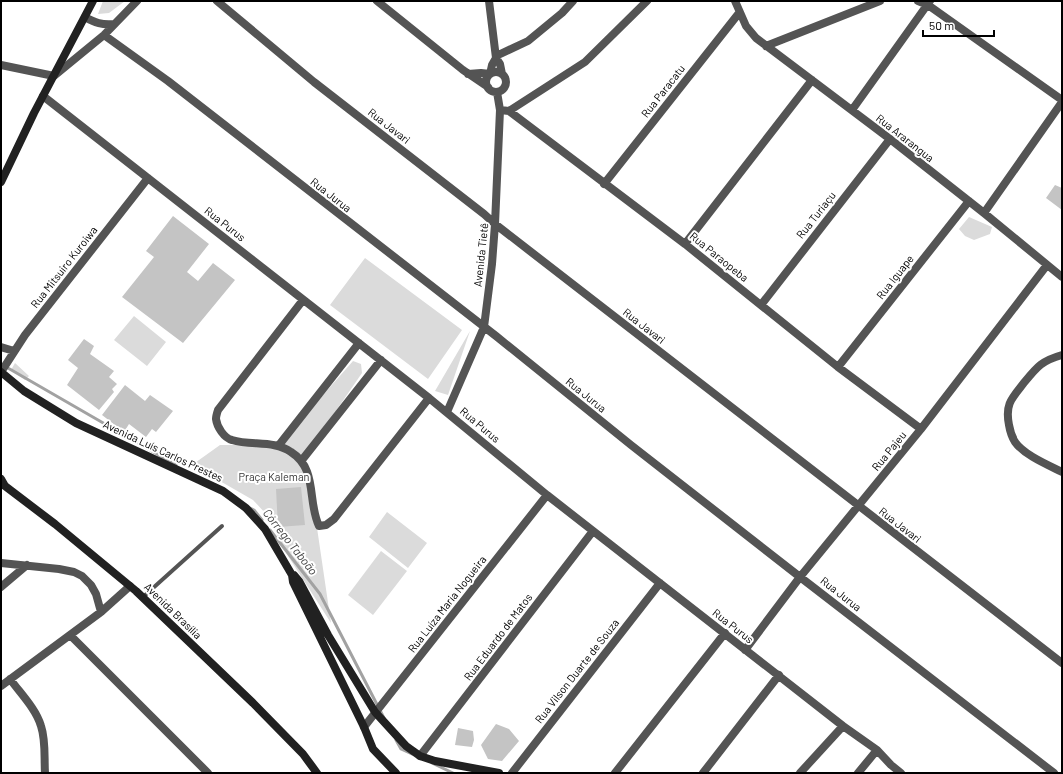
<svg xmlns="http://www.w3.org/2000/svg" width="1063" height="774" viewBox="0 0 1063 774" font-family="Barlow,sans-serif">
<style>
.green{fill:#dbdbdb}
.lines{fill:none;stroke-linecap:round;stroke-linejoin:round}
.stream{stroke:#a2a2a2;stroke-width:3}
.building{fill:#c4c4c4}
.lane{stroke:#545454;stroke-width:4}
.street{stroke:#545454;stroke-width:8}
.secondary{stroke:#212121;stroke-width:8}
.labels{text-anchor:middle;stroke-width:4;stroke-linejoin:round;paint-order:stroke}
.street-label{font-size:11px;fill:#000;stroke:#fff}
.park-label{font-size:11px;fill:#323232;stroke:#fff}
.water-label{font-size:12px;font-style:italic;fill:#434343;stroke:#fff}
</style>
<rect width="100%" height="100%" fill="#fff"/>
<path class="green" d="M103 1H125L109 13 98 14Z
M969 217 992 227 990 234 974 240 965 236 959 229Z
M365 258 462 330 428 379 330 305Z
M134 316 166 342 147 366 114 340Z
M470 331 448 395 435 391Z
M353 361 361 364 362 373 302 460 311 487 331 623 288 556 267 515 253 500 192 465 220 445H279Z
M15 363 29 376 25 380 11 370Z
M387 512 427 543 408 568 369 537Z
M381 551 407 571 373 615 348 595Z"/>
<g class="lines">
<path class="stream" d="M1 364 176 465
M250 508 254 510 262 520
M270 530 320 594 384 718
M396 740 401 749 412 754
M432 763 453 773"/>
</g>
<path class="building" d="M1055 185 1062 188V210L1046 198Z
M173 216 209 244 187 272 198 281 213 263 235 280 183 343 122 297 154 257 146 251Z
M84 339 94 346 90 354 114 371 109 377 117 384 112 389 114 392 99 410 67 385 78 368 68 360Z
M125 385 145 401 150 395 173 411 156 432 152 429 146 437 129 424 124 432 102 415Z
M301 487 305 525 278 527 276 489Z
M496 724 509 729 519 741 502 761 488 759 481 745Z
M458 728 473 731 474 740 472 747 455 745Z"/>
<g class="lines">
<path class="lane" d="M143 597 222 526"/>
<path class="street" d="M217 1 314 82 484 214 495 224 1062 663
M377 1 463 70 488 87
M489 1 496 58 500 64 502 74
M735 1 746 26 756 38 890 139 984 213 1062 277
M918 1 928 5 1062 100
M85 17C95 23 102 25 114 24
M104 35 168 81 496 336 631 445 800 577 1054 773
M766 46 880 1
M496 56 528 41 562 13 573 1
M1 65 54 76 104 35 137 1
M486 82a10 10 0 1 1 20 0a10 10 0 1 1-20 0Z
M468 74 481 73 490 74 492 65 496 58
M43 96 429 398 547 495 843 726 877 750 891 765 901 773
M500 110 509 111 685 244 838 367 921 429
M852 110 930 1
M509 111 585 62 647 1
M604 184 739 13
M984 213 1062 102
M685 244 812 80
M303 300 218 410C217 413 216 417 216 419 217 427 224 438 232 440 252 446 274 440 291 452 318 469 307 501 319 526L326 525 334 519 429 398
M761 305 890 139
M1 347 14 351
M1062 355C1041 361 1037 367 1023 384 1011 399 1005 405 1009 425 1010 431 1012 437 1015 442 1024 455 1048 465 1062 472
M838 367 969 201
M1 372 25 335 148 178
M447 412 484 327 492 264 495 224 500 110 497 92
M279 445 359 343
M302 460 381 360
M1 563 59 569 74 572 82 576 91 585 96 594 101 612
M1 587 27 565
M70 635 208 773
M745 650 800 577 921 429 1047 265
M10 679C21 694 36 709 41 726 46 741 44 758 45 773
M1 686 101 612 130 586
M364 727 547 495
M420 756 593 531
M512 773 660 583
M615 773 725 633
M703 773 779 675
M800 773 843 726
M858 773 877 750"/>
<path class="secondary" d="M1 182 34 113 93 1
M1 372 24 391 76 423 223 491 246 508 265 529 292 575 293 582 364 727 373 749 396 773
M1 479 5 486 55 524 136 591 253 703 303 754 317 773
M292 575H294L299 581 328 635 375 712 406 746 420 756 435 761 499 773"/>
</g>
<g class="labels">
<g class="street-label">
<text transform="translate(663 91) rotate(-52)" y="4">Rua Paracatu</text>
<text transform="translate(389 126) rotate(38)" y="4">Rua Javari</text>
<text transform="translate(905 138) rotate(38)" y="4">Rua Ararangua</text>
<text transform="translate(331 195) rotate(38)" y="4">Rua Jurua</text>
<text transform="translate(816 215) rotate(-52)" y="4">Rua Turiaçu</text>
<text transform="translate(225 224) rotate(38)" y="4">Rua Purus</text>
<text transform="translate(481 255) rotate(-84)" y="4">Avenida Tietê</text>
<text transform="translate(719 257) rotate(39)" y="4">Rua Paraopeba</text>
<text transform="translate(64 267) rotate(-52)" y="4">Rua Mitsuiro Kuroiwa</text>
<text transform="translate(895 277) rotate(-52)" y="4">Rua Iguape</text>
<text transform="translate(644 326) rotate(38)" y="4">Rua Javari</text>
<text transform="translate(586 395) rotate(39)" y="4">Rua Jurua</text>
<text transform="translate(480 425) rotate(40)" y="4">Rua Purus</text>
<text transform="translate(163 451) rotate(25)" y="4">Avenida Luís Carlos Prestes</text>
<text transform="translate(889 451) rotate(-51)" y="4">Rua Pajeu</text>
<text transform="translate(900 525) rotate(38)" y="4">Rua Javari</text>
<text transform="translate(841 594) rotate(38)" y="4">Rua Jurua</text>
<text transform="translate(447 604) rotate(-52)" y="4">Rua Luíza Maria Nogueira</text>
<text transform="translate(173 611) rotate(44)" y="4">Avenida Brasília</text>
<text transform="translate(733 626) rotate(38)" y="4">Rua Purus</text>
<text transform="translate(498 637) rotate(-53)" y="4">Rua Eduardo de Matos</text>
<text transform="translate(577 671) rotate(-52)" y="4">Rua Vilson Duarte de Souza</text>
</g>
<g class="park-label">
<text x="274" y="481">Praça Kaleman</text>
</g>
<g class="water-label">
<text transform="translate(290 542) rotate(52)" y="4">Córrego Taboão</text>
</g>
</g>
<rect width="1063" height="774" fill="none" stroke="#000000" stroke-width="4"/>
<path d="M923 30v6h71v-6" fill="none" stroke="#000000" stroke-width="2"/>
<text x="929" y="30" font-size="12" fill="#000000" stroke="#ffffff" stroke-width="3" paint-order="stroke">50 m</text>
</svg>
